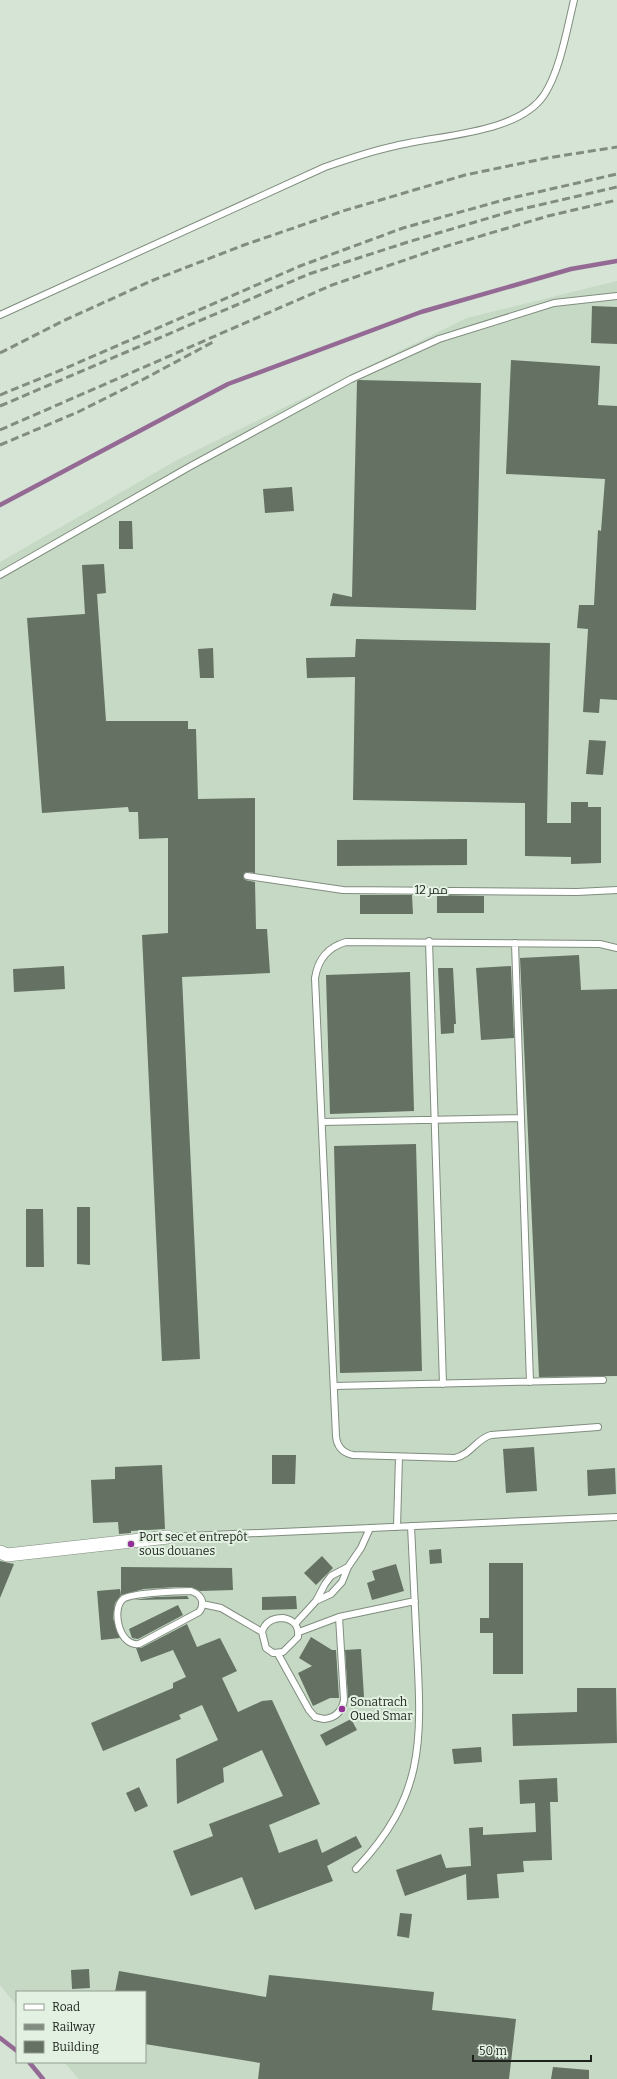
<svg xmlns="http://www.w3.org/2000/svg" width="617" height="2079" viewBox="0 0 617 2079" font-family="Bitter,Cairo,serif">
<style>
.built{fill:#c5d9c4}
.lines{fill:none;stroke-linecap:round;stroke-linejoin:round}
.stream{stroke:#946a95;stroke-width:4.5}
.building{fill:#647163}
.lane-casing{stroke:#808d7f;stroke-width:8}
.street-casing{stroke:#808d7f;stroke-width:14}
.lane{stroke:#fff;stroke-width:6}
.street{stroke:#fff;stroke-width:13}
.rail{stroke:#828c81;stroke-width:3;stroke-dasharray:8 4;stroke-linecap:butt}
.poi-dot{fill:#943197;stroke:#e2f1e1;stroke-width:1.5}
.labels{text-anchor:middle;stroke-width:4;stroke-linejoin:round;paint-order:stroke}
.street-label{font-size:12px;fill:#1c211c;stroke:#e2f1e1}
.poi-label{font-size:12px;fill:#1c211c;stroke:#e2f1e1;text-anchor:start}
</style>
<rect width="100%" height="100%" fill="#d5e4d4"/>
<path class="built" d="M617 281V2079H79L64 2062H145V1992H17V2006L0 1985V562L179 459 467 318Z"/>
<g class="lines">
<path class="stream" d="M0 505 228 384 421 312 571 269 617 261
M0 2038 17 2051
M29 2062 43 2079"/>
</g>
<path class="building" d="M592 306 617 307V344L591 343Z
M511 360 600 366 598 405 617 406V700L600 699 599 713 583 712 588 629 577 628 579 605H594L598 530 601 531 605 479 506 474Z
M359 380 481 383 476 610 330 606 333 593 352 597 357 381Z
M292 487 294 511 265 513 263 489Z
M119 521H132L133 549H119Z
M104 564 106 593 97 594 106 721H188V729H196L198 799 255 798V873L246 872 243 876 245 880 255 882 256 929H267L270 973 182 977 200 1359 162 1361 142 935 168 933V838L139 839 138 812H129L128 807 42 813 27 618 85 614 82 565Z
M356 639 550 643 547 823H571V802H588V807H601V863L571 864V857L525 856V803L353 800 355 677 307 678 306 658 355 657Z
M213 648 214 678H200L198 649Z
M589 740 606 741 603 775 586 774Z
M467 839V865L337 866V840Z
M360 895H412L413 914H360Z
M437 895 484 896V913H437Z
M579 955 581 990 617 989V1376L539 1377 520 958Z
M64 966 65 989 14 992 13 969Z
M511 966 514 1038 481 1040 476 968Z
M438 968H453L456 1024H454V1033L441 1034Z
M410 972 414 1111 330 1114 326 975Z
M416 1144 422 1371 340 1373 334 1146Z
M77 1207H90V1265L77 1264Z
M26 1209H43L44 1267H26Z
M534 1447 537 1491 506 1493 503 1449Z
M272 1455H296L295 1484H272Z
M162 1465 165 1529 131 1531V1533L119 1534 118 1522 93 1523 91 1480 115 1479V1467Z
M615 1468 616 1494 588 1496 587 1470Z
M441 1549 442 1563 430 1564 429 1550Z
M322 1556 333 1568 316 1585 304 1573Z
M0 1561 14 1564 0 1598Z
M489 1563H523V1674H493V1633H480V1618H489Z
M396 1564 404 1591 372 1600 367 1583 375 1580 372 1571Z
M121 1567 232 1568 233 1590 200 1591 191 1587H176L144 1589 121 1595Z
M120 1589 121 1595 115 1603 113 1618 120 1638 101 1640 97 1591Z
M187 1596 189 1599 134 1600 156 1597Z
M296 1596 297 1609 262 1610V1597Z
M178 1605 183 1615 138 1639 132 1638 129 1629Z
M187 1624 197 1647 220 1638 237 1671 222 1678 238 1712 262 1701 272 1700 320 1804 269 1825 279 1853 317 1839 322 1853 356 1836 362 1847 327 1866 333 1881 255 1910 242 1877 191 1896 173 1851 213 1836 209 1824 283 1796 262 1750 223 1768 224 1782 177 1804 176 1759 218 1740 202 1705 179 1715 181 1719 103 1751 91 1723 173 1688V1683L186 1677 173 1650 141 1662 136 1648H141Z
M311 1637 332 1650H336L339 1698H330L313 1706 298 1673 312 1666 299 1658Z
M361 1649 364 1697 348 1698 345 1650Z
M577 1688H616L617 1743 513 1746 512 1714 577 1712Z
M351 1719 357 1730 326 1746 320 1735Z
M481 1747 482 1762 454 1764 452 1749Z
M557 1778 558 1802H550L552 1860 523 1861 524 1872 497 1874 499 1898 467 1900 466 1874 405 1896 396 1870 441 1854 446 1868 471 1866 469 1828 483 1827V1835L536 1832 535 1803 520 1804 519 1780Z
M139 1787 148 1806 135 1812 126 1793Z
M400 1913 412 1914 409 1938 397 1936Z
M89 1969 90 1988 72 1989 71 1970Z
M119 1971 266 1997 269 1975 434 1992 432 2010 516 2019 509 2079H258L260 2063 145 2044V1992H115Z
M553 2067 589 2070V2079H551Z"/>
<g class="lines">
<g class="lane-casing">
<path id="lane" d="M0 315 325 167C348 159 371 151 395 146 438 135 518 134 544 95 560 71 567 29 574 0
M0 575 189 467 351 379 439 339 554 303 617 296
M247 876 343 890 577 892 617 890
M429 941 443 1384
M515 943 530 1382
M322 1122 521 1118
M334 1386 603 1380
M598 1427 491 1435C476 1439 472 1454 455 1458L353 1455C343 1453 337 1447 336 1436L315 978C318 959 328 947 346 942L600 944 617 948
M397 1527 399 1457
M168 1537 617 1517
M191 1591C201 1594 206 1603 199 1612L139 1644C119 1647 111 1609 123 1599 131 1593 179 1591 191 1591Z
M316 1601 331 1594 342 1582 348 1567 361 1548 370 1528
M202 1604 221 1608 262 1632
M283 1618C294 1620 299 1625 298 1637L283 1652 273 1653 266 1648 262 1632C265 1622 272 1618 283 1618Z
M295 1624 316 1601 325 1584 331 1576 348 1567
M299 1632 339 1617 415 1601
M278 1654 309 1710 315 1717 324 1719C336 1718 342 1711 344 1700L339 1617
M356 1869C424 1797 422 1743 417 1650 415 1609 413 1567 411 1526"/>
</g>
<g class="street-casing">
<path id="street" d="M0 1552 7 1555 168 1537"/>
</g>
<use href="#lane" class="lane"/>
<use href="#street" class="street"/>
<path class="rail" d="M0 353 63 321 151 281 244 245 343 211 465 175 547 158 617 147
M0 395 66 368 300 266 403 228 507 199 617 174
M0 406 309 274 408 242 509 212 617 187
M0 430 332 285 437 249 548 216 617 200
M0 445 78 412 142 380 213 342"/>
</g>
<g class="poi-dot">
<circle cx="131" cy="1544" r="4"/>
<circle cx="342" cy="1709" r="4"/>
</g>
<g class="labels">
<g class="street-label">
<text x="431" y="894">ممر 12</text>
</g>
<g class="poi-label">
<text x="139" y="1541">Port sec et entrepôt<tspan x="139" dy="14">sous douanes</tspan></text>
<text x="350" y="1706">Sonatrach<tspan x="350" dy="14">Oued Smar</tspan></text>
</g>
</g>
<rect x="16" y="1991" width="130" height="72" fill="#e2f1e1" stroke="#939e92"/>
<rect x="24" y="2004" width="20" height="6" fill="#ffffff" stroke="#939e92"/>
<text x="52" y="2011" font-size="12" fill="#1c211c">Road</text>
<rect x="24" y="2024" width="20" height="6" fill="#828c81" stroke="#939e92"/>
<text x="52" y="2031" font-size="12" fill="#1c211c">Railway</text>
<rect x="24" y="2041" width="20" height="12" fill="#647163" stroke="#939e92"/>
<text x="52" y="2051" font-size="12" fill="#1c211c">Building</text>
<path d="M473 2055v6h118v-6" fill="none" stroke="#1c211c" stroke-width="2"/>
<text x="479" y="2055" font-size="12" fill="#1c211c" stroke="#e2f1e1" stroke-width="3" paint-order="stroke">50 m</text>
</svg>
